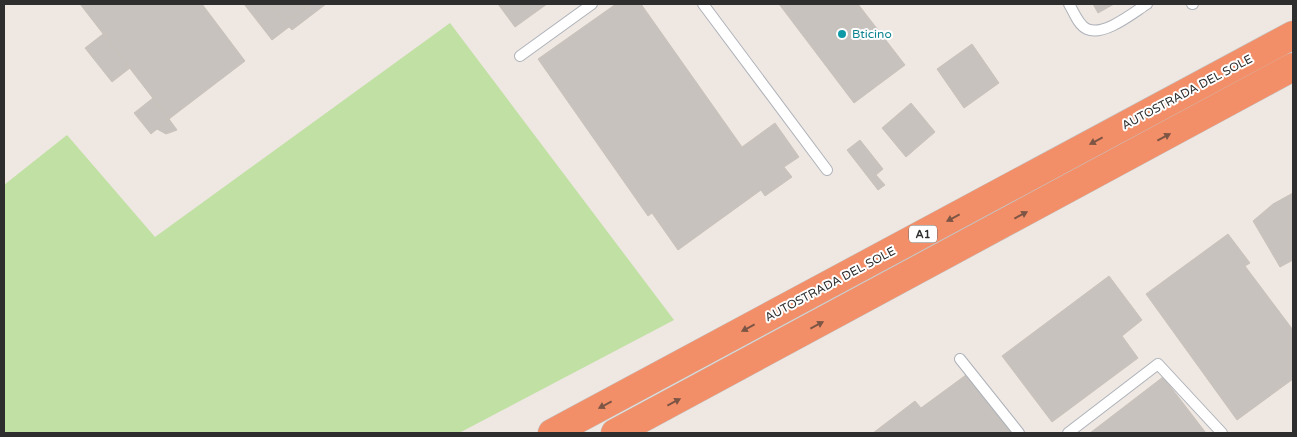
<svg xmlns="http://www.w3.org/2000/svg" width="1297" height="437" viewBox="0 0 1297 437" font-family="'Varela Round',sans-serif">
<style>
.green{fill:#c1e0a3}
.building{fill:#c7c2bd;stroke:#cac2bb}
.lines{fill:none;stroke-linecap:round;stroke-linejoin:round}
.service-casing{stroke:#aeb2b9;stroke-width:12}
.motorway-casing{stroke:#c4c4c4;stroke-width:29}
.service{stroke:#fff;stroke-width:10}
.motorway{stroke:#f38f68;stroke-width:28}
.oneway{fill:#7d5545}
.culture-dot{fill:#0f9aa8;stroke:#fff;stroke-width:2}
.labels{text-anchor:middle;stroke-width:4;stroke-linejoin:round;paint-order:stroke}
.shield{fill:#fff;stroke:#6d6d6d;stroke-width:1}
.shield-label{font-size:11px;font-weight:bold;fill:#2e2e2e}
.culture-label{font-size:12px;fill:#0d838f;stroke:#fff;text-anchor:start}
.street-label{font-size:12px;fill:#2e2e2e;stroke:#fff}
</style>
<rect width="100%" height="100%" fill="#eee7e2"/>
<path class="green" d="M450 23 674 320 459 433H4V185L67 135 155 237Z"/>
<path class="building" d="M80 4H202L245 61 169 119Z
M244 4H270L284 23 310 4H326L292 30 289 27 272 40Z
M270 4H310L284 23Z
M498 4H547L515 27Z
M616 4H641L742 147 775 123 799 157 784 167 792 177 765 196 761 190 678 250 652 213 648 216 538 59Z
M779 4H858L905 65 854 103Z
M1093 4H1114L1098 13Z
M103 34 130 68 112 82 85 48Z
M972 44 999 83 964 108 937 69Z
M153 98 169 119 151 134 134 113Z
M911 103 935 132 906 157 882 128Z
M169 119 177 130 166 134 157 129Z
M860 140 883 169 876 175 885 185 878 190 847 150Z
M1293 193V260L1280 267 1253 221 1273 204Z
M1228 234 1250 263 1245 266 1293 330V379L1237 420 1146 294Z
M1109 276 1142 320 1122 336 1138 358 1052 422 1002 356Z
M970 372 1015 433H873L915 401 921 408Z
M1163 377 1206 433H1090Z"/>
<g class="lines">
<g class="service-casing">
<path id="service" d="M703 4 827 170
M1069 4C1074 12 1078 25 1087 29 1104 37 1134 12 1147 4
M1192 4H1193
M520 56 592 4
M960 359 1019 433
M1068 433 1158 364 1222 433"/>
</g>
<g class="motorway-casing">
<path id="motorway" d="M552 433 1293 35
M615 433 1293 67"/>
</g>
<use href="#service" class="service"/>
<use href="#motorway" class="motorway"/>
</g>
<defs><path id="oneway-solid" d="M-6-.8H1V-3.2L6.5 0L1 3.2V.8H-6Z" transform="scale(1.25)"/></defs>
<g class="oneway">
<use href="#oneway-solid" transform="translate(1164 137) rotate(-28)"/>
<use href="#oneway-solid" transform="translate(1096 141) rotate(152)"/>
<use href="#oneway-solid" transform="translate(1021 215) rotate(-28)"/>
<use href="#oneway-solid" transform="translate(953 218) rotate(152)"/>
<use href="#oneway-solid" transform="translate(817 325) rotate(-28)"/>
<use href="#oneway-solid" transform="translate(748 328) rotate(152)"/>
<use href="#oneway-solid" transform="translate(674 402) rotate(-28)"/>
<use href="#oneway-solid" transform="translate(605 405) rotate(152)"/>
</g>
<circle class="culture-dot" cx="842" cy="34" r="5"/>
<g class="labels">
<rect class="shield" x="909" y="225.5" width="28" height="17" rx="4"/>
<g class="shield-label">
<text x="923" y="238">A1</text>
</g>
<g class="culture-label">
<text x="852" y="38">Bticino</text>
</g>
<g class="street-label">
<text transform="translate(1187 92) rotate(-28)" y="4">AUTOSTRADA DEL SOLE</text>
<text transform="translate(830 284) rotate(-28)" y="4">AUTOSTRADA DEL SOLE</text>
</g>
</g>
<rect width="1297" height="437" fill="none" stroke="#2e2e2e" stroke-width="10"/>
</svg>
